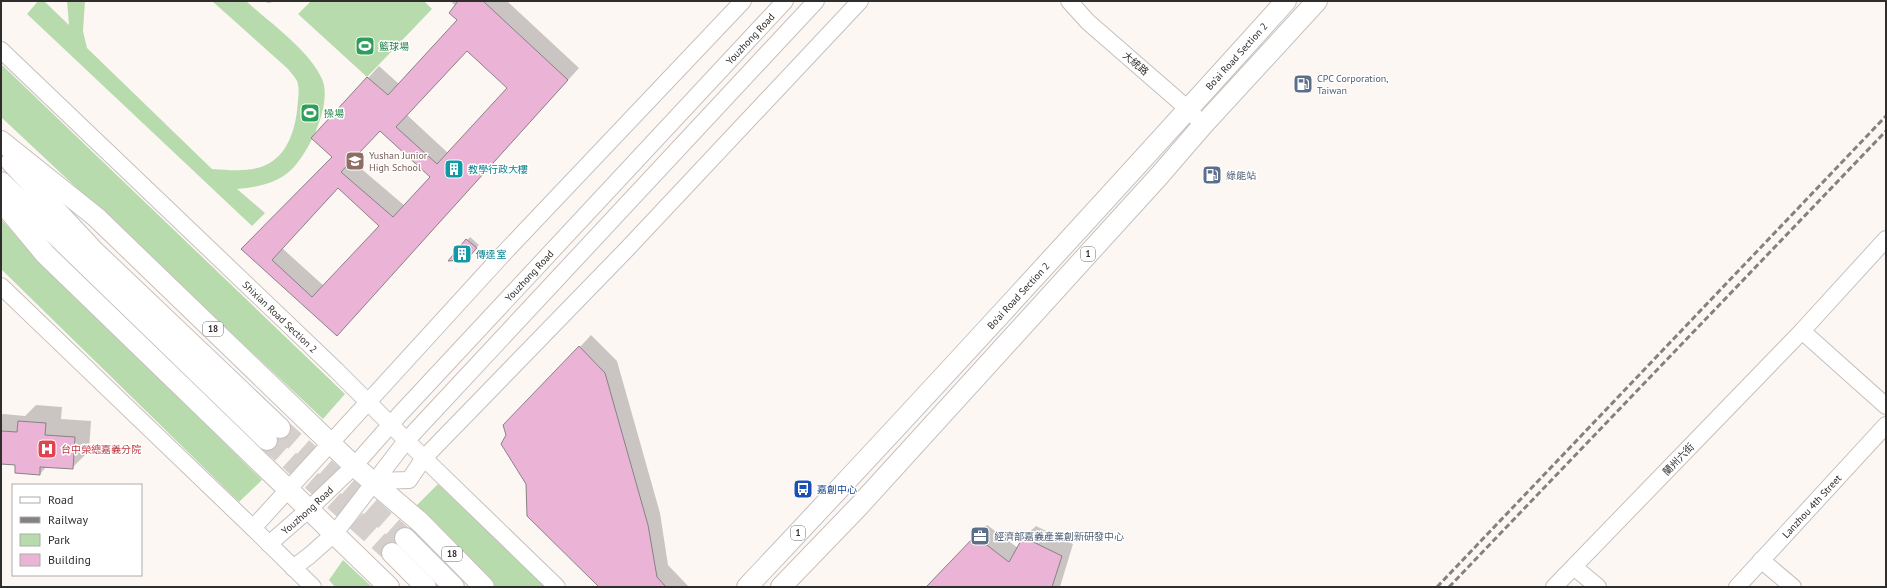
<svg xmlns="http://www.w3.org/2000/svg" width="1887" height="588" viewBox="0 0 1887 588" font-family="'PT Sans','Noto Sans TC',sans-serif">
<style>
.green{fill:#b8dbad}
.shadow{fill:#0003;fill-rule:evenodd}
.building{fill:#ebb4d6;stroke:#878285;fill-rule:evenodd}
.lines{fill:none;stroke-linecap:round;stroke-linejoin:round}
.major-tunnel{stroke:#d4cfcc;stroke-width:20;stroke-dasharray:20 10;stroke-linecap:butt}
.minor-casing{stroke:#c6c0bd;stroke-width:18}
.major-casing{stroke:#c6c0bd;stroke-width:22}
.minor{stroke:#fff;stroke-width:16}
.major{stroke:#fff;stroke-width:20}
.rail{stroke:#84817f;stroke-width:3;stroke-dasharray:6 3;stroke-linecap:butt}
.labels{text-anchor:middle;stroke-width:3;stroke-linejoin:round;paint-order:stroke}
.shield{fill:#fff;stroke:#6e6d6c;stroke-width:1}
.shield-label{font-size:9px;font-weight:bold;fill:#302e2d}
.street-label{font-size:10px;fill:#302e2d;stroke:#fff}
.leisure-label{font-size:10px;fill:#27864d;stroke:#fff;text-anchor:start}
.service-label{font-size:10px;fill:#4e5e75;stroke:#fff;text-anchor:start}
.education-label{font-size:10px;fill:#785e54;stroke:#fff;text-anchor:start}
.culture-label{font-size:10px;fill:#0d838f;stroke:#fff;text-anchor:start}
.health-label{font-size:10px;fill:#be3a42;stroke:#fff;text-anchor:start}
.transit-label{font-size:10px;fill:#164399;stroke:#fff;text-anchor:start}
</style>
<rect width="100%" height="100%" fill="#fdf7f4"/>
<path class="green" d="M38 1H44L69 25 67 1H85L83 31 87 48 212 169C229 170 245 172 261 167 289 158 297 125 298 99 299 94 299 86 297 81 295 77 291 73 288 69L212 1H246C270 23 309 50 322 79 333 103 309 153 291 170 276 184 257 187 237 189L265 213 252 226 27 14Z
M311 1H424L432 9 367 77 298 14Z
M1 64 345 394 323 419 1 117Z
M1 219 19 239 262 480 239 502 1 269Z
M438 484 546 587H494L415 507Z
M343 560 372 587H335L329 580Z"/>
<path class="shadow" d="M261 1H276L269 3Z
M450 1H507L579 68 348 323 243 249 333 157 312 138 368 78 379 66 399 84 459 20 456 6ZM467 50 509 88 448 153 407 115ZM380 130 432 177 405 206 351 160ZM339 187 380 226 324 286 282 248Z
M470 237 479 245 466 259 450 260Z
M591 335 617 361 660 513 668 565 689 587H601L580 347Z
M36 405 62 407 61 419 91 421 89 451 72 468 47 466 40 474 16 464 1 463V416L3 414 25 416Z
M987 525 1018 548 1024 537 1036 526 1073 544 1060 587H927Z"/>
<path class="building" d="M458 1H483L568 80 337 336 241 249 332 157 311 138 367 77 388 95 457 20 449 13ZM467 51 507 88 437 164 396 127ZM380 131 430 177 393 217 341 172ZM338 188 379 226 312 297 272 260Z
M466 239 477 248 466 260 448 261Z
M579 346 605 373 648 525 657 577 666 587H599L527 516 526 484 501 444 506 435 503 425Z
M18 421 46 423 45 435 75 437 73 469 40 467V475L15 473V465L1 464V431L17 432Z
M975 536 1009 562 1023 537 1062 556 1052 587H926Z"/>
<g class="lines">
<path class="major-tunnel" d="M280 428 405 538
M267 440 392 553"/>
<g class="minor-casing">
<g id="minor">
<path d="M1069 1 1088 22 1188 109 1203 125"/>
<path id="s1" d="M1 50 336 370 430 464 557 587"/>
<path d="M1 286 253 528 313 587"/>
<path d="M1802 331 1886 406"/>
<path d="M374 481 409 480 424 458 627 249 860 1"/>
<path d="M253 528 505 252 743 1"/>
<path id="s2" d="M269 544 308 510 354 466 400 414 785 1"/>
<path d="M1761 560 1793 587"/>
<path d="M1574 567 1598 587"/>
<path d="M293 568 309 556 335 533 406 441 816 1"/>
<path d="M1554 587 1802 331 1886 239"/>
<path id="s3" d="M1737 587 1886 425"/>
</g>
</g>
<g class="major-casing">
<g id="major">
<path d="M1 141 96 217 354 466 420 522 484 587"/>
<path d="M11 162 94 251 280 428"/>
<path d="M1 182 267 440"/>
<path d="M1 201 45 254 389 587"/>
<path d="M405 538 454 587"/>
<path d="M392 553 426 587"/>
<path id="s4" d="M747 587C929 394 1108 198 1286 1"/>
<path d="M781 587 859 506 1159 176 1203 125 1317 1"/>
</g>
</g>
<use href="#minor" class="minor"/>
<use href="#major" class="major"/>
<path class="rail" d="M1437 587 1886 116
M1449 587 1886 131"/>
</g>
<defs>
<g id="stadium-square" transform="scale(1)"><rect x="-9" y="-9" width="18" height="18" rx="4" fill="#2e9e5b" stroke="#fff"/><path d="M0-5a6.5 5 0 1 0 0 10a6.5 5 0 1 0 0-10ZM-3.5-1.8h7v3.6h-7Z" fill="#fff"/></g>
<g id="fuel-square" transform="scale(1)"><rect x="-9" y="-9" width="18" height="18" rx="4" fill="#5c6f8a" stroke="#fff"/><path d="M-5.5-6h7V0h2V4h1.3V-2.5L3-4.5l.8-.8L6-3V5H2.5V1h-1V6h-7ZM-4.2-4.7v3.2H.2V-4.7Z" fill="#fff"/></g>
<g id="school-square" transform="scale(1)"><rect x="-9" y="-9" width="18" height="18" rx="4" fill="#8d6e63" stroke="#fff"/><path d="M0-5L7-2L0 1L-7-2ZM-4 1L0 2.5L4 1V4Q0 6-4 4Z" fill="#fff"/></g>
<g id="building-square" transform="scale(1)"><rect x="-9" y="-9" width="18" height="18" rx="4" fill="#0f9aa8" stroke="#fff"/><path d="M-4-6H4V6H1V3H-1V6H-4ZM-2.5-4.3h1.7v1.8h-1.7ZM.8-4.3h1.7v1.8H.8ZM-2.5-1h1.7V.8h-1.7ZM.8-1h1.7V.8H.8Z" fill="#fff"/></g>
<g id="hospital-square" transform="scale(1)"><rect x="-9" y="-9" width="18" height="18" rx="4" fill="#e0444e" stroke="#fff"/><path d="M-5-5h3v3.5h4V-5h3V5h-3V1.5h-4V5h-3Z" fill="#fff"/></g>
<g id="bus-square" transform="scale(1)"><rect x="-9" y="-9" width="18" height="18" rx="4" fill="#1a4fb4" stroke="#fff"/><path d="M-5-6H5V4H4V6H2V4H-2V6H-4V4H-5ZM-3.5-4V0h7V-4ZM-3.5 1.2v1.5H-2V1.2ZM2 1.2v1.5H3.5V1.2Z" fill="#fff"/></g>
<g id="office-square" transform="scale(1)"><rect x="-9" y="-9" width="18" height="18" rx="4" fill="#5c6f8a" stroke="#fff"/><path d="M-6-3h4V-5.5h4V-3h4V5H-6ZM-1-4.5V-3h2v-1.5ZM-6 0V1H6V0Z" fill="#fff"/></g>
</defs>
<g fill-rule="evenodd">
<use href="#stadium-square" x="365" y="46"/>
<use href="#fuel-square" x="1303" y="84"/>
<use href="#stadium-square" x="310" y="113"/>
<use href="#school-square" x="355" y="161"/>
<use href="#building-square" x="454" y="169"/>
<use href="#fuel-square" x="1212" y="175"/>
<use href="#building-square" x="462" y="254"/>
<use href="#hospital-square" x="47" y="449"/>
<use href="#bus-square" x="803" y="489"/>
<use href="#office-square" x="980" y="536"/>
</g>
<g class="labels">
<g class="shield">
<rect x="1081" y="247" width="14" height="14" rx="3"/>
<rect x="203" y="322" width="20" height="14" rx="3"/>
<rect x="791" y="526" width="14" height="14" rx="3"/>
<rect x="442" y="547" width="20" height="14" rx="3"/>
</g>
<g class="shield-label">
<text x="1088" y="257">1</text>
<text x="213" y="332">18</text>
<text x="798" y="536">1</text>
<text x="452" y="557">18</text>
</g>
<g class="street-label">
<text dy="4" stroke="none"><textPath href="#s2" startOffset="698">Youzhong Road</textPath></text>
<text dy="4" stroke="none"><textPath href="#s4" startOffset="722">Bo'ai Road Section 2</textPath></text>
<text transform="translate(1136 63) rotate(41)" y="4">大統路</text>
<text dy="4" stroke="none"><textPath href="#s2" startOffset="374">Youzhong Road</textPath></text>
<text dy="4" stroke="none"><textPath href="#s4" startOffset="398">Bo'ai Road Section 2</textPath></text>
<text dy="4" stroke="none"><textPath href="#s1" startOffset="386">Shixian Road Section 2</textPath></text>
<text transform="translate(1678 459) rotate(-46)" y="4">蘭州六街</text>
<text dy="4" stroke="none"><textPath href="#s3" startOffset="110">Lanzhou 4th Street</textPath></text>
<text dy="4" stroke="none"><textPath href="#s2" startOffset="51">Youzhong Road</textPath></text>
</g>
<g class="leisure-label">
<text x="379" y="50">籃球場</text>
<text x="324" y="117">操場</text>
</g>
<g class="service-label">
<text x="1317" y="82">CPC Corporation,<tspan x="1317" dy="12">Taiwan</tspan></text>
<text x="1226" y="179">綠能站</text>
<text x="994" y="540">經濟部嘉義產業創新研發中心</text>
</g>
<g class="education-label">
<text x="369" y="159">Yushan Junior<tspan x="369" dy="12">High School</tspan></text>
</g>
<g class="culture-label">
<text x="468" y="173">教學行政大樓</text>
<text x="476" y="258">傳達室</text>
</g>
<g class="health-label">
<text x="61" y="453">台中榮總嘉義分院</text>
</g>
<g class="transit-label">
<text x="817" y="493">嘉創中心</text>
</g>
</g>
<rect width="1887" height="588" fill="none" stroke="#302e2d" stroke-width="4"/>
<rect x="12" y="484" width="130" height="92" fill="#ffffff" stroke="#acabab"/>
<rect x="20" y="497" width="20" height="6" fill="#ffffff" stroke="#acabab"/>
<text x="48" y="504" font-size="12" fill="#302e2d">Road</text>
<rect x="20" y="517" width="20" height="6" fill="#84817f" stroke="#acabab"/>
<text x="48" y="524" font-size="12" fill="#302e2d">Railway</text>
<rect x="20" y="534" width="20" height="12" fill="#b8dbad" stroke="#acabab"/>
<text x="48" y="544" font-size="12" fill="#302e2d">Park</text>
<rect x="20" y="554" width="20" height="12" fill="#ebb4d6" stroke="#acabab"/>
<text x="48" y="564" font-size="12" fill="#302e2d">Building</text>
</svg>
